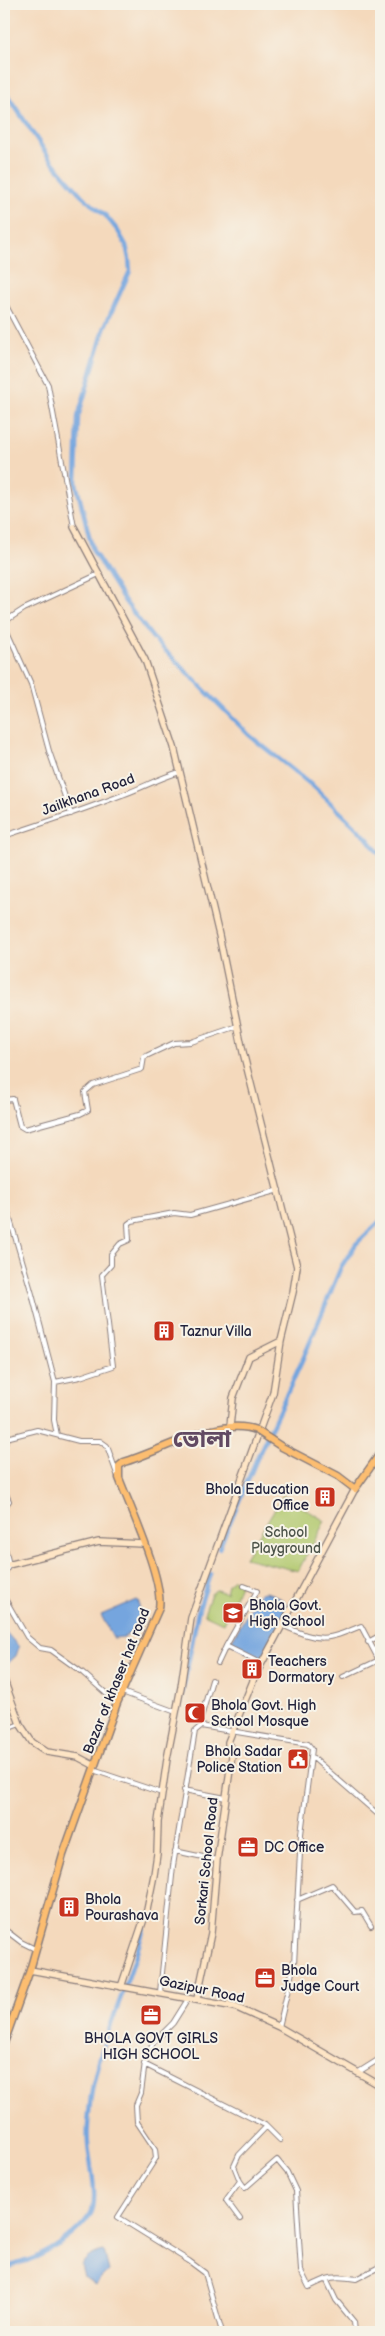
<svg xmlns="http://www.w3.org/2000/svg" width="385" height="2336" viewBox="0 0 385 2336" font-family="'Balsamiq Sans','Noto Sans Bengali',sans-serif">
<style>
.green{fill:#b1c86d;stroke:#6a7554}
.water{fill:#74a5de;stroke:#4b648c}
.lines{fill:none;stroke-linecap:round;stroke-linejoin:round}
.canal{stroke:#74a5de;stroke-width:4.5}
.street-casing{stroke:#8b7e7c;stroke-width:6}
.secondary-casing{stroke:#8b7e7c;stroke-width:8}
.primary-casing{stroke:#8b7e7c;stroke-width:9}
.street{stroke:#fff;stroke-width:4}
.secondary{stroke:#fee5c5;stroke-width:5.5}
.primary{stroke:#fcbd6f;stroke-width:6}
.primary-bridge-casing{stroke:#8b7e7c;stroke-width:9;stroke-linecap:butt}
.primary-bridge{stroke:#fcbd6f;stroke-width:6}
.labels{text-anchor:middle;stroke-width:4;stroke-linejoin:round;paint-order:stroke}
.street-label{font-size:14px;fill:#22223b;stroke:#f7f3e8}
.poi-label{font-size:14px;fill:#22223b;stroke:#f7f3e8;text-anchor:start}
.park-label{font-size:14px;fill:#4d544a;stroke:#f7f3e8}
.town-label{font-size:24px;font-weight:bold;fill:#614962;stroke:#f7f3e8}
</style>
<rect width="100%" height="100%" fill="#f7f3e8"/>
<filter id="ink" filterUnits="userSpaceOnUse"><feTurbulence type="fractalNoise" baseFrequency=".02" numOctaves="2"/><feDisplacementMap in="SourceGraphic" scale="10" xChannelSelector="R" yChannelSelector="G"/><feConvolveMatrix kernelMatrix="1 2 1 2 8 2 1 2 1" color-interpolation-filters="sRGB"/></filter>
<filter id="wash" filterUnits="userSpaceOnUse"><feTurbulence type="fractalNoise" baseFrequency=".0096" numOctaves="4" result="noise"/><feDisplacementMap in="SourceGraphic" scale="20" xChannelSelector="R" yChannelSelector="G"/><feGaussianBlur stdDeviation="1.12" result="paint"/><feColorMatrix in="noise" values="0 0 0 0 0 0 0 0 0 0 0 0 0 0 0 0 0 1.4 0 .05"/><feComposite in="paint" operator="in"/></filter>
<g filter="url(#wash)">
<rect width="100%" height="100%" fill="#f4d9bc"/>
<path class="green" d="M283 1495 325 1521 298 1571 245 1558Z
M233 1579 241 1583 223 1623 204 1614 211 1594 216 1590 226 1593 228 1585Z"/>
<path class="water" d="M266 1592C278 1596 287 1599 289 1613L265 1657C254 1658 239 1649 231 1642L256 1598 260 1593Z
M136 1600 139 1602V1612L142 1619 140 1624 124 1637 113 1638 101 1615Z
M4 1630 19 1647 16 1656 4 1666Z
M104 2251 109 2271 95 2285 84 2277 81 2266C86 2257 94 2253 104 2251Z"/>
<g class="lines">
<path class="canal" d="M4 90 50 159 83 197 106 216 118 231 126 245 129 259 130 271 105 326 78 417 76 483 93 551 126 603 152 637 249 735 314 787 367 838 381 856
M219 1548 258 1456 303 1359 341 1267 356 1244 381 1220
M182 1695 198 1612 210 1574
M4 2269C12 2265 20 2263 29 2260 51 2252 76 2235 90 2215 100 2201 89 2161 88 2144 87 2134 88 2123 89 2113 94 2048 129 1990 144 1927"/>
</g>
</g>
<g filter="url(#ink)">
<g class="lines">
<g class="street-casing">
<path id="street" d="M4 302 48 385 74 527
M4 603V605
M4 622 24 609 99 574
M4 624 31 684 49 751 71 814
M4 836C44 823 83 810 122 795 142 788 159 778 180 772
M4 1100 13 1099 20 1126 25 1129 80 1114 88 1110 85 1092 93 1085 139 1070 142 1069 144 1057 174 1043 191 1042 238 1026
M4 1199 32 1294 55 1382 54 1420 57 1435
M55 1382 80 1377 113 1366 102 1275 111 1265V1255L120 1244 129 1240 128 1224 132 1221 174 1213 190 1215 279 1190
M4 1433 6 1438 37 1430 79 1441H100L107 1446 117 1474
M4 1452 6 1438
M4 1490 9 1501 4 1507
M4 1544 9 1565 4 1574
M244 1586 257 1591 226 1646 262 1664
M4 1597 27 1637 40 1648 51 1650 83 1673 117 1703
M284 1626C320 1642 325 1641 361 1626L381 1664
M368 1642 381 1635
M218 1663 226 1646
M343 1677 379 1660
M122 1692 176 1712
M200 1721 212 1680
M4 1730 20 1724
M311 1756 381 1817
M93 1770 162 1793
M184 1790 226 1798
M175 1851 217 1860
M297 1900 332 1885 355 1912 362 1911 371 1926
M4 1929 21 1942 35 1949
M160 1992 173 1866 195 1731 201 1726 308 1744 312 1749 301 1834 294 1964 279 2027
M188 1999 173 2023 153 2043 145 2062 141 2093 136 2105 137 2122 155 2149 156 2158 118 2217 189 2261 205 2273 222 2332
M144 2064 265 2125 280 2140
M357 2073 381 2058
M240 2181 245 2188 277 2160 287 2172 296 2191 301 2271 309 2287C329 2277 334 2275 356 2279L381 2266
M240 2219 226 2200 240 2181 234 2166 239 2155 266 2127
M326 2279 336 2300 354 2322 355 2332"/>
</g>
<g class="secondary-casing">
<path id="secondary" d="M74 527 145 660 174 747 219 935 243 1052 297 1267 293 1292 281 1341 273 1393 191 1618 181 1687 167 1759 158 1822 157 1854 154 1875 147 1910 121 1987
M230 1426 233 1398 249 1357 281 1341
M4 1566 99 1542 144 1544
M4 1680 20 1724 32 1742 47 1752 78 1757 95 1766
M30 1970 235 2007 279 2027 381 2086
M197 1999 211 1933 217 1860 233 1749 228 1744V1742L255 1676 355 1489"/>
</g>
<g class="primary-casing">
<path id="primary" d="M282 1447 338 1476 355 1489 381 1452
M4 2043 30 1970 63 1855 117 1703 159 1608C164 1580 130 1507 119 1478V1466L124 1462C162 1451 219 1416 256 1430"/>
</g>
<use href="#street" class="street"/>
<use href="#secondary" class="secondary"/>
<use href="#primary" class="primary"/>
<g class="primary-bridge-casing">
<path id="primary-bridge" d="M256 1430 282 1447"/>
</g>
<use href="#primary-bridge" class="primary-bridge"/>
</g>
</g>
<defs>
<g id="building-square" transform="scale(1.125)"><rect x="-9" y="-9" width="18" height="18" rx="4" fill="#c8321e" stroke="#f7f3e8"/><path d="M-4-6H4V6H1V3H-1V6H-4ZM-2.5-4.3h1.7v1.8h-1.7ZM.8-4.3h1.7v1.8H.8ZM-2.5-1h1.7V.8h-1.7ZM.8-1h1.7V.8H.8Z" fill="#fff"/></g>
<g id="school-square" transform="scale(1.125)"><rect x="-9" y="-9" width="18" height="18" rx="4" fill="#c8321e" stroke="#f7f3e8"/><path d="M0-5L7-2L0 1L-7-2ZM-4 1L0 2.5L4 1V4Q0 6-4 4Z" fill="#fff"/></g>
<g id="mosque-square" transform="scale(1.125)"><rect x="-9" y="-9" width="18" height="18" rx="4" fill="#c8321e" stroke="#f7f3e8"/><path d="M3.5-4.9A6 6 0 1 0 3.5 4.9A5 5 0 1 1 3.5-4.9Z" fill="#fff"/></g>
<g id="civic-square" transform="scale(1.125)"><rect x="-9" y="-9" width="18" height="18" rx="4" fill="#c8321e" stroke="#f7f3e8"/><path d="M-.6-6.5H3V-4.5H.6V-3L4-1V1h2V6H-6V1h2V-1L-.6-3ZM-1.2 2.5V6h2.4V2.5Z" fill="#fff"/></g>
<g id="office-square" transform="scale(1.125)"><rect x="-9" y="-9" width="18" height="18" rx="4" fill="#c8321e" stroke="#f7f3e8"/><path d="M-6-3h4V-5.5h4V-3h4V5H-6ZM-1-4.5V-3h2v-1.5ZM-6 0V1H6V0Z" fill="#fff"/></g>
</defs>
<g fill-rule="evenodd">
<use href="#building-square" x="164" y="1331"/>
<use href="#building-square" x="325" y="1497"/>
<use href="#school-square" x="233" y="1613"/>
<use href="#building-square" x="252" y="1669"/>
<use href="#mosque-square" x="195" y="1713"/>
<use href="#civic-square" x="298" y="1759"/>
<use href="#office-square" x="248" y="1847"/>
<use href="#building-square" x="69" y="1907"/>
<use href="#office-square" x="265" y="1978"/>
<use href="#office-square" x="151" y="2015"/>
</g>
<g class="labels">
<g class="street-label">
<text transform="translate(88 794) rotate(-20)" y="5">Jailkhana Road</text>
<text transform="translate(116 1681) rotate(-68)" y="5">Bazar of khaser hat road</text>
<text transform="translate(206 1861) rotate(-84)" y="5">Sorkari School Road</text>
<text transform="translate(202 1989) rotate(12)" y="5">Gazipur Road</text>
</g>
<g class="poi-label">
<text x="180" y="1336">Taznur Villa</text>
<text x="309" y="1494" text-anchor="end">Bhola Education<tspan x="309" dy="16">Office</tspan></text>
<text x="249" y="1610">Bhola Govt.<tspan x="249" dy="16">High School</tspan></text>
<text x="268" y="1666">Teachers<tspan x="268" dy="16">Dormatory</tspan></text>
<text x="211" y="1710">Bhola Govt. High<tspan x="211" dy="16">School Mosque</tspan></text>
<text x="282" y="1756" text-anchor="end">Bhola Sadar<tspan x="282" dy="16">Police Station</tspan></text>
<text x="264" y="1852">DC Office</text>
<text x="85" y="1904">Bhola<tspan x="85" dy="16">Pourashava</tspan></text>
<text x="281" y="1975">Bhola<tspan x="281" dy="16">Judge Court</tspan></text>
<text x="151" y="2043" text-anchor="middle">BHOLA GOVT GIRLS<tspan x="151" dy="16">HIGH SCHOOL</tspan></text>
</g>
<g class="park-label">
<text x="286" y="1537">School<tspan x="286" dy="16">Playground</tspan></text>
</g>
<g class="town-label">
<text x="202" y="1447">ভোলা</text>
</g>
</g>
<rect width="385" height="2336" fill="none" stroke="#f7f3e8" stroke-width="20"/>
</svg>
